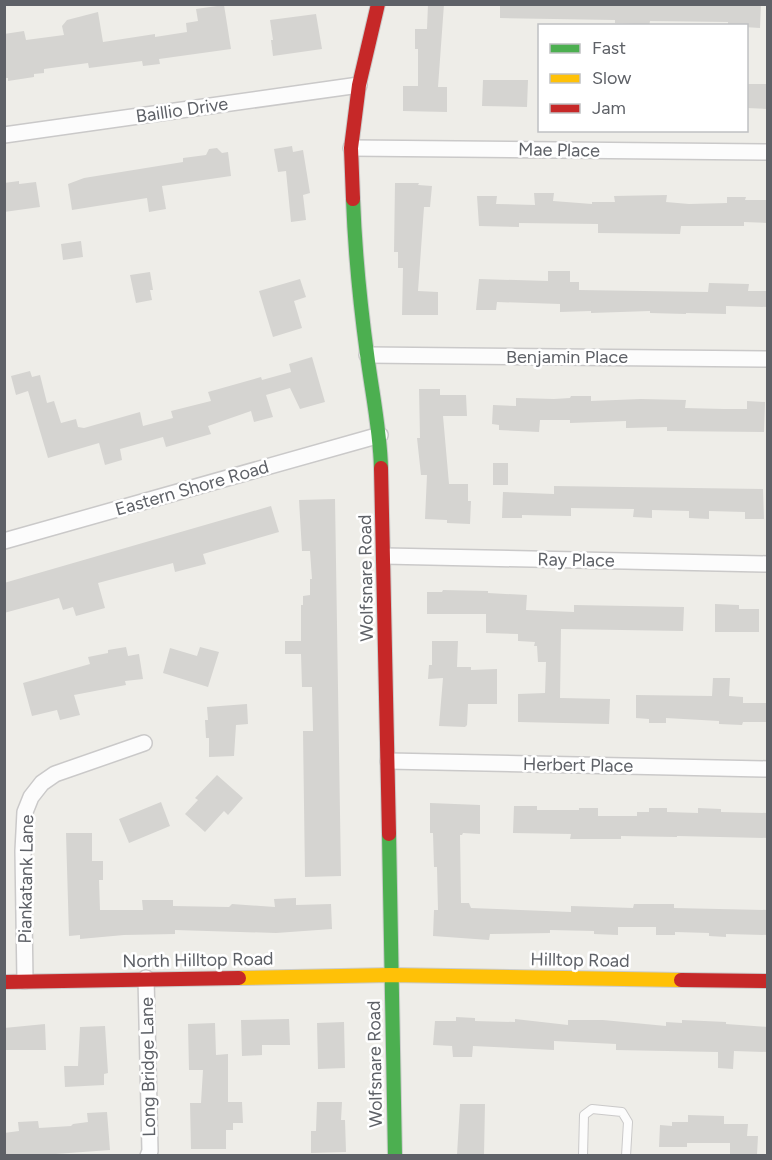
<svg xmlns="http://www.w3.org/2000/svg" width="772" height="1160" viewBox="0 0 772 1160" font-family="Figtree,sans-serif">
<style>
.building{fill:#d5d4d1}
.lines{fill:none;stroke-linecap:round;stroke-linejoin:round}
.lane-casing{stroke:#cac9c9;stroke-width:10}
.street-casing{stroke:#cac9c9;stroke-width:18}
.fast-casing{stroke:#cacbca;stroke-width:16}
.slow-casing{stroke:#cacbca;stroke-width:16}
.jam-casing{stroke:#cacbca;stroke-width:16}
.lane{stroke:#fcfcfc;stroke-width:8}
.street{stroke:#fcfcfc;stroke-width:15}
.fast{stroke:#4caf50;stroke-width:14}
.slow{stroke:#ffc107;stroke-width:14}
.jam{stroke:#c62828;stroke-width:14}
.labels{text-anchor:middle;stroke-width:5;stroke-linejoin:round;paint-order:stroke}
.street-label{font-size:18px;fill:#5e6167;stroke:#fff}
</style>
<rect width="100%" height="100%" fill="#eeede8"/>
<path class="building" d="M428 4H444L438 87H447V112L403 111V86H418V49H415V29H427Z
M500 4H761L760 28 728 26V22L650 21 649 26H635V24L615 23V20L500 18Z
M224 5 231 49 159 59 160 64 143 66 142 61 89 68 88 63 44 69V73L34 74V77L8 81V78H4V34L24 31 26 40 64 35 62 26 67 20 98 12 103 42 155 34V37L187 32 186 23 198 21 196 9Z
M316 14 322 49 273 56 271 40H273L270 20Z
M483 80H528L527 107 482 106Z
M747 84H768V109L747 108Z
M292 146 293 152 303 150 310 193 303 195 306 220 291 222 286 171 278 172 274 149Z
M217 148 222 153 228 152 231 176 162 186 166 209 149 212 147 198 72 210 68 184 84 178 183 162V158L206 155 209 149Z
M19 181V184L36 182 40 207 4 212V183Z
M395 183H419L418 185 432 186 430 207H424L418 291 438 292V315H402L403 268H398V252H394Z
M534 193H554L553 201 592 204V202H615L614 196 667 195 666 202 689 204 727 203V197H746L745 200H768V223L744 222V226H681L680 234 598 233V224L519 223V227L479 226 477 196H497L496 204 535 205Z
M81 241 83 257 63 260 61 244Z
M548 271H570V282H579V290L708 292 709 283 749 284 748 291H768V307L726 306V314L686 313V314L650 313V311L591 313V311L560 312V304L497 302 496 310H476L479 279 548 281Z
M150 272 153 290H150L152 300 136 303 130 275Z
M300 279 306 297 294 301 302 328 273 337 259 291Z
M312 357 325 402 300 409 290 388 266 395 273 417 254 422 251 411 208 426 211 434 166 447 163 437 120 449 122 460 105 465 99 443 48 458 28 391 16 395 11 376 30 371 32 377 40 375 47 403 54 401 61 423 76 419 78 427 84 428 140 412 143 426 173 418 171 411 211 401 208 392 261 377 262 380 291 372 289 364Z
M419 389H440V395H466L467 416H443L449 484H468V501H471L470 524 447 523V520L425 519 427 475H421L417 438H420Z
M571 396H591V401L641 399 686 400 685 408 724 409H747V401L765 402 764 432 667 431V427L626 428V421L570 423V420H540L539 432 499 430V425L492 424 493 405 516 406V398L554 399 570 398Z
M493 463H508V485H493Z
M554 486 763 489 764 519H745V512L709 511V519L689 518V511L652 510V518L633 517 634 509 571 508V516L522 515V518H502L503 492 554 494Z
M335 499 341 876 305 877 303 731H313L312 687H302L301 654H285V641H301V605H303V596L310 595V579H312L310 551H302L299 500Z
M271 506 279 532 203 554 206 564 175 572 173 563 98 583 105 608 76 616 73 607 63 610 59 598 4 613V583Z
M443 590 488 591V593L527 595 526 610 574 612V605L684 607 683 631 561 629 560 698 610 699 609 724 518 722V694L545 693 546 662H538L537 646H534L535 642 518 641V634L486 633V614H427V592H442Z
M715 604 739 605V609H759V632H715Z
M432 641H458L457 667H471V670L497 669V704H468L467 725 465 727 439 726 443 678 428 679 429 665H432Z
M126 647 128 656 139 654 143 679 125 681 126 685 74 695 80 715 60 720 57 710 32 716 23 683 90 664 88 657 108 653V650Z
M200 647 219 652 208 687 163 673 170 648 197 656Z
M713 678H730L729 696 743 697V703H767V722H743L742 725 719 724V721L666 718V723H649V719L636 718V695L712 696Z
M247 704 248 724 236 725 234 756 209 757V738H206L205 720H208L207 707Z
M217 775 243 798 228 815 224 811 205 832 185 814 198 800 195 798Z
M161 802 170 826 129 843 119 819Z
M430 803 480 805V834L463 833 462 835H460L461 903H469L471 908 571 912V906L633 908 634 904H674V908L768 910V935L726 934V937L709 936V933L675 932V935H656V927H618V935L594 934V931L550 930V933L490 934 489 940 433 936 434 910H438L437 867H434L433 833H430Z
M514 806H537V810H579V808H598V816H637V812H649V808H667V812L698 813V808L721 809V812L768 813V838L677 836V837L621 836V839H570L571 834 513 833Z
M66 833H92V861H103V880H99L100 910H143L142 900H173V906L229 907 232 904 275 907 274 899 296 898V905L331 904 332 929 276 933 175 930V934L124 935 80 939V935L69 936Z
M456 1017 475 1018V1021L515 1022V1019L568 1025V1020H603L666 1026V1022L682 1023V1020L726 1022V1024L768 1027V1052L734 1051 733 1069 718 1068V1052L616 1050V1044L554 1041V1050L473 1046 472 1057H453L452 1046 433 1045 435 1021H456Z
M289 1019 290 1045H262V1055L242 1056 241 1020Z
M344 1022 345 1068 318 1069 317 1023Z
M215 1023 216 1055 228 1054V1102H242L243 1123H233V1130H226V1149H191L190 1103H201L203 1070H189L188 1024Z
M45 1024 46 1050H4V1028Z
M105 1026 108 1073 104 1074V1085L65 1087 64 1066H78L80 1027Z
M317 1102H342L341 1120H345L346 1152 311 1153V1131H316Z
M460 1104H485L484 1155H457Z
M107 1112 110 1150 42 1155H4V1133L19 1131 18 1122 38 1121 39 1128 71 1126 73 1124 88 1122 87 1113Z
M688 1115 724 1116V1124H748L747 1136H758L757 1155H730V1143H687V1147H659L660 1125 672 1126V1122H688Z"/>
<g class="lines">
<g class="lane-casing">
<path id="lane" d="M583 1156 584 1115 592 1109 622 1112 628 1122 626 1156"/>
</g>
<g class="street-casing">
<path id="street" d="M4 135 359 85
M351 148 768 152
M367 355 768 359
M4 541 380 435
M384 556 768 564
M388 761 768 769
M146 978 150 1151 148 1156
M25 981 23 851 25 812 31 797 42 783 55 774 144 743"/>
</g>
<g class="fast-casing">
<path id="fast" d="M353 199C355 251 360 303 367 354 372 393 380 429 381 468
M389 834 395 1156"/>
</g>
<g class="slow-casing">
<path id="slow" d="M239 978 391 975 681 980"/>
</g>
<g class="jam-casing">
<path id="jam" d="M353 199 351 148 359 85 378 4
M381 468 389 834
M681 980 768 981
M4 982 239 978"/>
</g>
<use href="#lane" class="lane"/>
<use href="#street" class="street"/>
<use href="#fast" class="fast"/>
<use href="#slow" class="slow"/>
<use href="#jam" class="jam"/>
</g>
<g class="labels">
<g class="street-label">
<text transform="translate(182 110) rotate(-8)" y="6">Baillio Drive</text>
<text transform="translate(559 150) rotate(1)" y="6">Mae Place</text>
<text x="567" y="363">Benjamin Place</text>
<text transform="translate(192 488) rotate(-16)" y="6">Eastern Shore Road</text>
<text transform="translate(576 560) rotate(1)" y="6">Ray Place</text>
<text transform="translate(366 578) rotate(-91)" y="6">Wolfsnare Road</text>
<text transform="translate(578 765) rotate(1)" y="6">Herbert Place</text>
<text transform="translate(26 879) rotate(-89)" y="6">Piankatank Lane</text>
<text transform="translate(198 960) rotate(-1)" y="6">North Hilltop Road</text>
<text transform="translate(580 960) rotate(1)" y="6">Hilltop Road</text>
<text transform="translate(375 1064) rotate(-91)" y="6">Wolfsnare Road</text>
<text transform="translate(148 1067) rotate(-91)" y="6">Long Bridge Lane</text>
</g>
</g>
<rect width="772" height="1160" fill="none" stroke="#5e6167" stroke-width="12"/>
<rect x="538" y="24" width="210" height="108" fill="#ffffff" stroke="#bfc0c2" stroke-width="1.5"/>
<rect x="550" y="44" width="30" height="9" fill="#4caf50" stroke="#bfc0c2" stroke-width="1.5"/>
<text x="592" y="54" font-size="18" fill="#5e6167">Fast</text>
<rect x="550" y="74" width="30" height="9" fill="#ffc107" stroke="#bfc0c2" stroke-width="1.5"/>
<text x="592" y="84" font-size="18" fill="#5e6167">Slow</text>
<rect x="550" y="104" width="30" height="9" fill="#c62828" stroke="#bfc0c2" stroke-width="1.5"/>
<text x="592" y="114" font-size="18" fill="#5e6167">Jam</text>
</svg>
